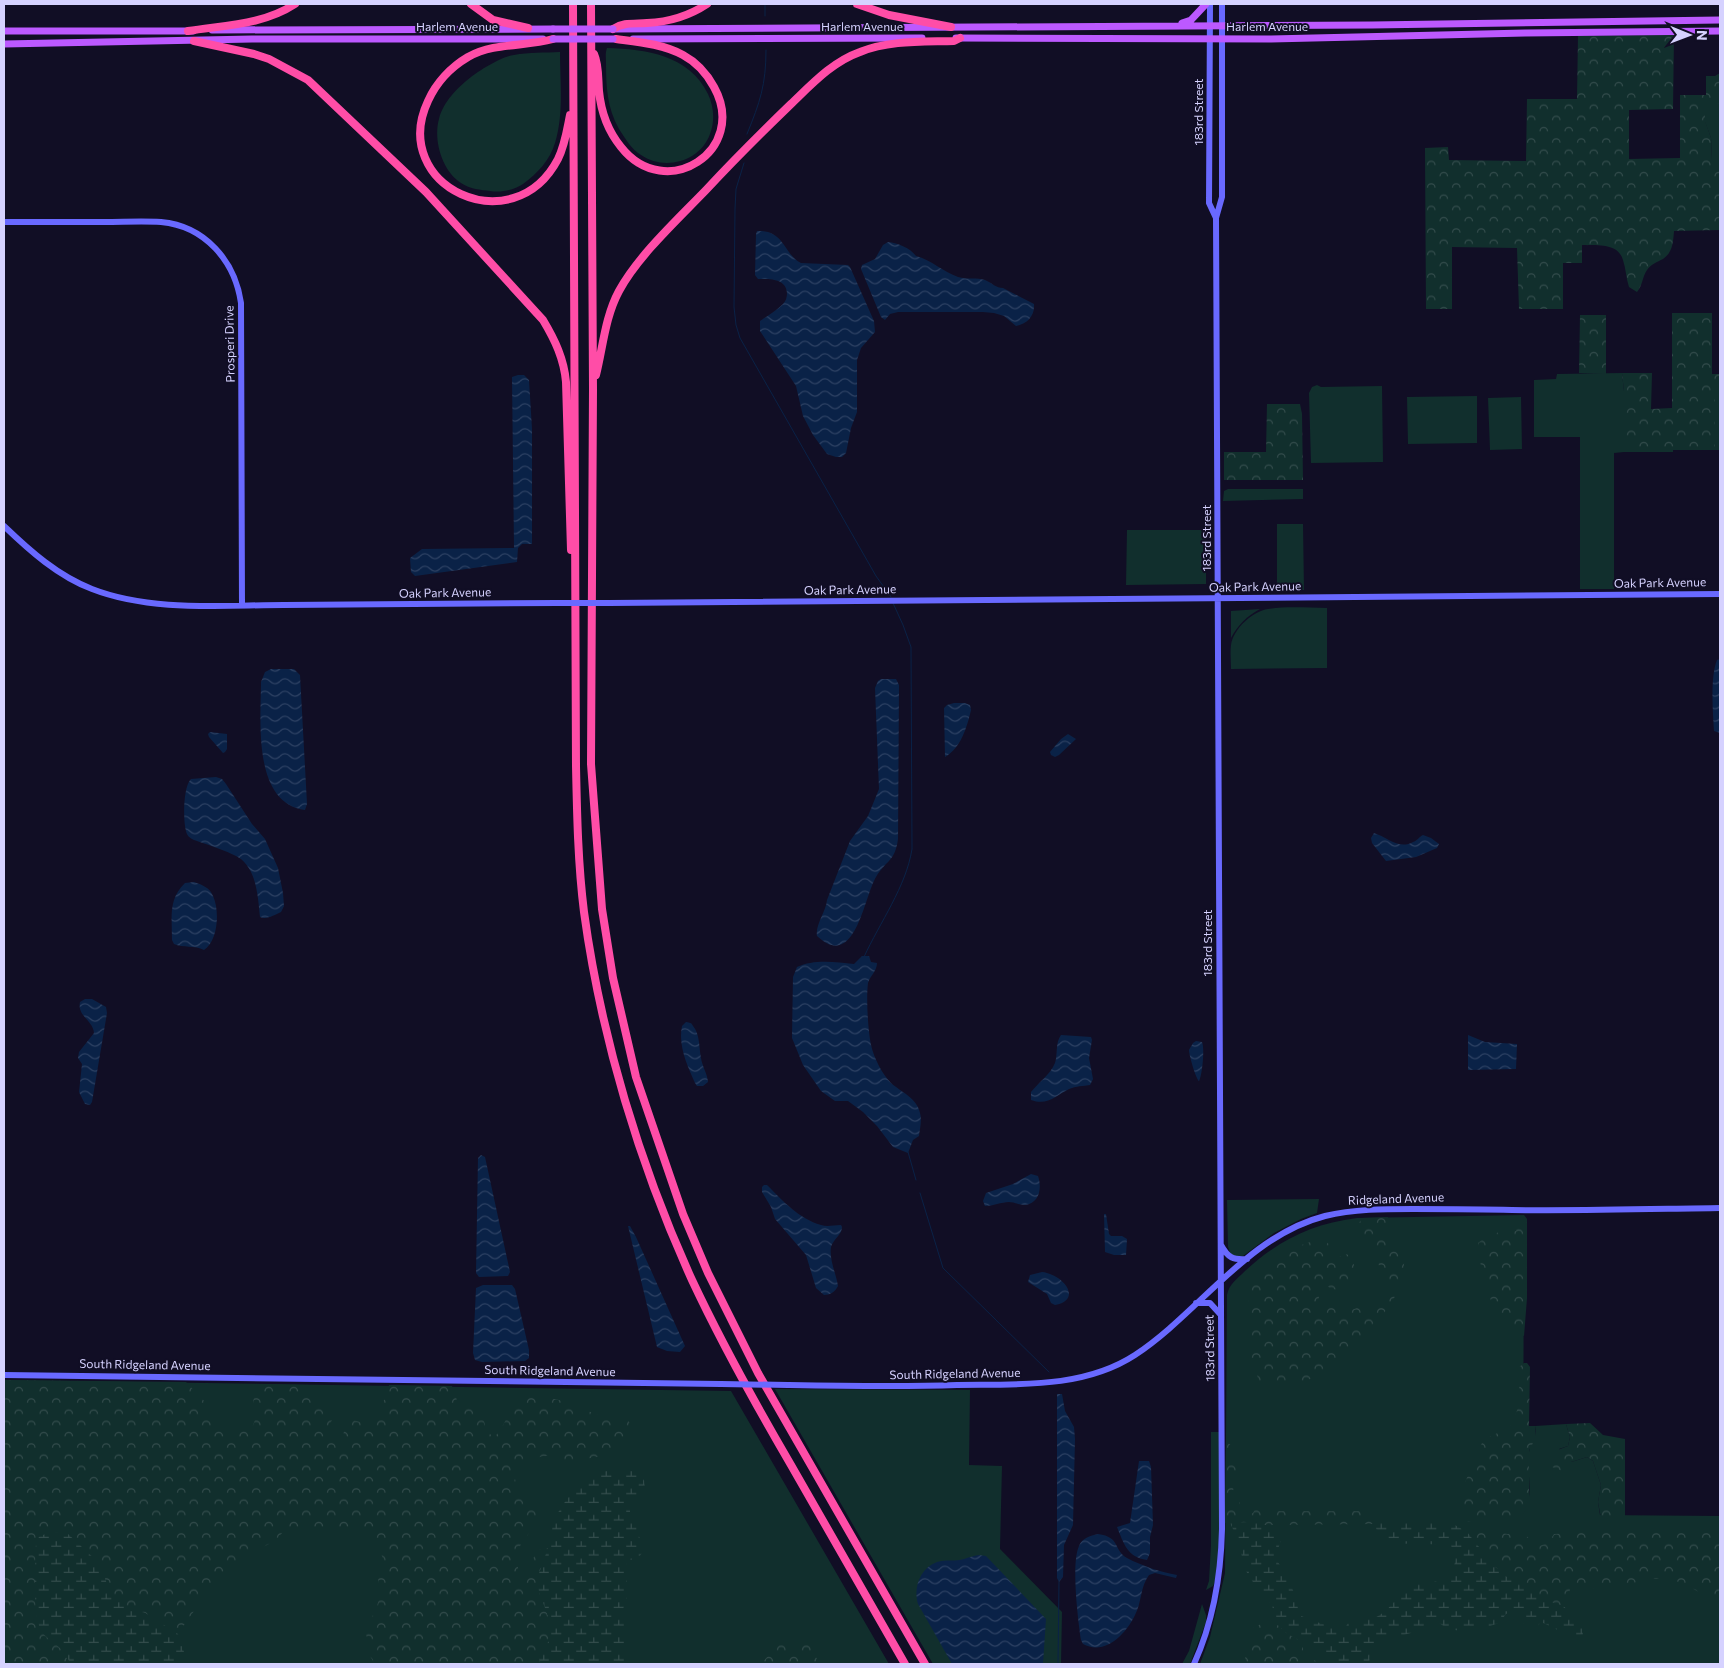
<svg xmlns="http://www.w3.org/2000/svg" width="1724" height="1668" viewBox="0 0 1724 1668" font-family="Commissioner,sans-serif">
<style>
.green{fill:#112f2d}
.forest{fill:url(#forest-crowns)}
.wetland{fill:url(#wetland-marsh)}
.water{fill:url(#water-waves)}
.lines{fill:none;stroke-linecap:round;stroke-linejoin:round}
.stream{stroke:#0a2247;stroke-width:1}
.secondary{stroke:#6969ff;stroke-width:6}
.primary{stroke:#bc59ff;stroke-width:7}
.highway{stroke:#ff4da7;stroke-width:8}
.secondary-bridge{stroke:#6969ff;stroke-width:6}
.primary-bridge{stroke:#bc59ff;stroke-width:7}
.labels{text-anchor:middle;stroke-width:4;stroke-linejoin:round;paint-order:stroke}
.street-label{font-size:12px;fill:#d6d2ff;stroke:#110e25}
</style>
<defs>
<pattern id="forest-crowns" width="20" height="18" patternUnits="userSpaceOnUse" patternTransform="scale(1.25)"><rect width="20" height="18" fill="#112f2d"/><path d="M2 6a3 3 0 1 1 6 0M12 15a3 3 0 1 1 6 0" fill="none" stroke="#334c4c"/></pattern>
<pattern id="wetland-marsh" width="20" height="14" patternUnits="userSpaceOnUse" patternTransform="scale(1.25)"><rect width="20" height="14" fill="#112f2d"/><path d="M1 5h8M5 5V1M11 12h8M15 12V8" fill="none" stroke="#334c4c"/></pattern>
<pattern id="water-waves" width="16" height="10" patternUnits="userSpaceOnUse" patternTransform="scale(1.25)"><rect width="16" height="10" fill="#0a2247"/><path d="M0 5q4-4 8 0t8 0" fill="none" stroke="#2d4163"/></pattern>
</defs>
<rect width="100%" height="100%" fill="#110e25"/>
<path class="green" d="M607 48C646 49 689 55 708 94 714 107 715 121 710 134 700 162 664 171 641 155 631 149 625 138 619 129 607 108 606 86 606 63 606 58 605 53 607 48Z
M560 52C560 81 564 114 555 143 550 160 537 174 523 184 514 190 501 193 490 191 481 190 470 189 461 183 442 171 433 140 439 119 443 102 458 87 471 77 480 70 503 56 514 55 529 52 545 53 560 52Z
M1705 104H1720V160H1712L1711 138 1705 122Z
M1622 373 1624 391V452L1614 453V589H1580V437H1534V380L1556 379 1557 374Z
M1317 385 1321 387 1382 386 1383 462 1311 463 1309 393 1312 387Z
M1715 394H1720V450H1715Z
M1477 396V443L1408 444 1407 397Z
M1521 397 1522 449 1490 450 1488 398Z
M1228 489H1303V499L1223 501 1224 491Z
M1277 524H1303L1304 590 1277 589Z
M1127 530H1206V584L1126 585Z
M1327 608V668L1231 669C1231 661 1230 653 1231 645 1233 629 1253 611 1268 609 1287 606 1308 608 1327 608Z
M1260 609C1247 616 1238 625 1231 638V611Z
M1319 1199 1317 1213 1301 1219 1274 1233 1243 1256 1236 1257 1231 1255 1228 1247 1227 1200Z
M1524 1215 1523 1514C1535 1496 1526 1472 1529 1452 1530 1440 1538 1441 1535 1426L1566 1424 1570 1437 1568 1446 1559 1449 1571 1462 1587 1457 1593 1461 1601 1485 1598 1502 1600 1515 1720 1516V1664H1200L1210 1637 1225 1573 1227 1295C1229 1284 1237 1279 1245 1271 1279 1240 1311 1224 1357 1218Z
M4 1380 731 1391 889 1664H4Z
M775 1389 970 1390 969 1465 1002 1466 1000 1549 1062 1612 1061 1664H933Z
M1211 1432H1219V1544L1216 1579 1213 1586 1206 1590 1209 1581 1211 1545Z
M1202 1604 1206 1615V1622L1190 1664H1182L1189 1651Z"/>
<path class="forest" d="M1674 35 1673 109 1629 110V159L1680 158V95H1706V76H1715L1720 73V104H1705V121L1711 138 1712 160H1720V230L1674 231C1673 242 1673 252 1663 259 1657 262 1651 264 1647 270 1642 277 1643 285 1637 292L1629 287C1626 278 1626 269 1623 260 1618 242 1596 246 1582 245V263H1563V309H1519L1517 248 1452 247V309H1426L1425 148 1448 147 1449 160 1526 161 1527 99H1577L1578 36Z
M1672 313H1712V374H1720V394L1715 395V450H1673V452H1624V391L1622 373H1652L1651 409 1672 408Z
M1580 315H1606V374L1579 373Z
M1267 404H1300L1302 414 1303 480H1224V452H1266Z
M1524 1215 1527 1219V1298L1524 1336C1515 1331 1505 1326 1499 1317 1489 1302 1478 1261 1478 1243 1490 1234 1501 1230 1516 1231L1517 1226Z
M1388 1217 1386 1244 1390 1251 1395 1248C1397 1250 1401 1253 1403 1256 1407 1268 1399 1290 1393 1300 1383 1319 1333 1366 1314 1377 1296 1387 1277 1389 1259 1382L1255 1368 1247 1361 1252 1330 1245 1309 1249 1299 1246 1292 1247 1282C1270 1265 1294 1241 1324 1240L1331 1246 1328 1261 1347 1254C1360 1269 1358 1279 1342 1290L1331 1289 1325 1284 1318 1291 1320 1306 1332 1303 1338 1309 1346 1312 1378 1300 1386 1293V1283L1380 1271 1377 1256 1368 1249 1359 1230V1223L1362 1218Z
M1524 1363H1527L1530 1367 1529 1426H1535L1536 1438 1529 1450V1505L1523 1515 1483 1522H1467C1455 1500 1466 1480 1475 1459 1477 1454 1479 1446 1483 1442 1490 1435 1499 1432 1508 1431 1522 1405 1520 1396 1518 1368Z
M4 1380 186 1382 209 1406 218 1423 232 1428 251 1430 255 1420 253 1402 257 1384 309 1385 316 1401 332 1406 335 1415 328 1427V1439L339 1442 344 1432 345 1424 353 1420 371 1425 378 1418V1407L386 1398 389 1385 452 1386 459 1406 475 1409 483 1416 486 1430 494 1438C504 1425 510 1414 514 1397H546L563 1401 603 1417 628 1420 633 1429C631 1438 628 1447 619 1451 610 1455 573 1462 562 1461 557 1460 553 1456 548 1456 534 1455 526 1466 513 1471L517 1487C522 1491 530 1494 534 1498 549 1517 527 1532 519 1548 515 1556 517 1566 520 1575L528 1574 531 1562 538 1550 548 1548 538 1589 548 1616 551 1633 547 1645 537 1656 542 1664H375L370 1656 365 1628C378 1609 381 1601 378 1578L386 1567 379 1548 371 1538 354 1529 307 1527 283 1532 275 1541 261 1548 232 1570 201 1601 178 1634 145 1613 126 1608 110 1591 98 1562 68 1534 42 1631 59 1645 70 1664H4Z
M1590 1423 1603 1435 1625 1439V1519L1609 1520 1601 1518 1598 1502 1601 1485 1593 1461 1587 1457 1571 1462 1569 1471H1562L1552 1467 1550 1453 1568 1446 1570 1437 1566 1424Z
M1226 1441 1236 1450 1238 1465 1233 1491 1240 1503 1236 1511 1242 1515 1253 1513 1256 1507 1262 1504 1269 1511H1373L1376 1515 1374 1524 1264 1525 1258 1522 1225 1523Z
M1487 1531 1508 1534 1520 1531 1539 1546 1548 1543 1554 1534 1585 1532 1720 1533V1604C1708 1598 1689 1585 1676 1581 1655 1574 1635 1584 1615 1587 1610 1588 1605 1586 1600 1587 1586 1589 1589 1594 1575 1585L1570 1589 1568 1600 1563 1606 1541 1599 1526 1588 1520 1581 1507 1577 1495 1567 1473 1537 1475 1532Z
M1274 1621 1286 1633 1301 1641 1303 1647V1656L1312 1658 1319 1664H1244L1249 1640 1254 1627 1266 1622Z
M781 1641 813 1643C813 1651 815 1660 823 1664H761Z"/>
<path class="wetland" d="M614 1469H637L644 1479 645 1490 630 1500V1514L636 1524 643 1552 638 1558 626 1561 627 1596 623 1610 626 1647 624 1660 628 1664H542L537 1656 547 1645 551 1633 548 1616 538 1589 537 1579 548 1548 552 1532 553 1521 562 1506 573 1491 590 1475Z
M1376 1519 1388 1523 1405 1521 1433 1522 1448 1521 1467 1532 1495 1567 1507 1577 1520 1581 1526 1588 1541 1599 1563 1606 1574 1615 1582 1624 1583 1633 1581 1643 1554 1628 1541 1622 1537 1627H1528L1522 1622V1612L1516 1609 1506 1614 1499 1623 1490 1626H1476L1462 1631 1448 1629 1439 1623 1423 1626 1414 1632 1401 1636 1392 1635 1382 1637 1370 1654 1369 1664H1337L1332 1655 1286 1633 1274 1621 1275 1614 1271 1603 1263 1598 1246 1571 1236 1535 1230 1523 1258 1522 1264 1525H1271L1281 1540 1275 1558C1288 1575 1296 1593 1299 1615 1315 1622 1328 1627 1346 1627L1349 1619C1358 1617 1366 1620 1373 1618 1384 1616 1401 1595 1405 1585 1424 1578 1442 1590 1453 1568 1457 1560 1455 1553 1451 1546L1418 1543 1401 1544 1389 1539 1384 1532 1375 1529 1374 1524Z
M50 1532 68 1534 98 1562 110 1591 126 1608 145 1613 178 1634 188 1664H70C65 1646 51 1644 42 1632 31 1616 36 1559 36 1538Z"/>
<path class="water" d="M757 231C785 230 783 254 801 263L848 265 850 267 874 321 875 332 861 348 857 360V412L851 428 846 453 842 457H836L827 454 813 435 803 416 796 386 760 331V321C767 316 776 311 783 304 786 301 787 297 787 293 786 278 769 279 758 279L755 275 756 234Z
M888 242C898 243 910 248 916 256 931 260 944 272 958 277 967 280 977 277 985 280 992 283 996 288 1003 288L1034 304C1035 316 1027 324 1016 326L1004 316 994 313 983 312H898L890 314 885 320 881 317 861 269 862 265 875 259 883 245Z
M518 375H524L529 380 532 429V544H522L518 548 517 562 415 576 411 572 410 558 422 549 514 548 512 377Z
M1720 659V733L1714 731C1713 713 1710 677 1717 660Z
M271 669H294L300 675 307 804 305 810C252 803 261 720 261 682L265 672Z
M881 679H896L899 685 898 839C895 862 886 860 876 877 864 897 855 972 817 936 815 925 826 912 827 900L850 841 868 816 879 789 875 688 878 681Z
M954 703H965L970 705 971 710C967 727 961 748 945 757L944 708 947 705Z
M210 732 227 734V749L225 752 223 753 209 737 208 734Z
M1068 734 1076 739 1059 755 1055 757 1051 755 1050 752 1061 739Z
M216 777 222 779 226 784 252 824 265 839 278 868 283 893 284 906 281 912C274 915 267 920 260 917 258 898 257 872 241 859 231 852 206 844 194 840 190 838 187 836 186 831 183 820 183 787 191 779Z
M1374 833C1387 837 1399 850 1413 842 1417 841 1419 837 1423 835L1431 838 1439 844 1437 848 1416 857 1386 861 1372 843 1371 838Z
M194 882C203 885 210 888 213 896 220 911 218 941 204 950 195 945 183 948 174 944L172 940C172 918 168 899 185 883Z
M862 956H869L871 962 877 963C877 971 870 976 868 983 866 999 868 1030 871 1045 874 1058 882 1074 891 1083 901 1092 917 1098 920 1113 922 1120 920 1128 919 1136L913 1140 908 1153 893 1147 877 1126 863 1112 848 1101H835L821 1091 803 1065 792 1038 793 977 797 967C814 959 835 962 854 964Z
M85 999H92L106 1007 107 1013 92 1102 90 1105 85 1104 79 1092 82 1064 78 1058 79 1052 94 1033C93 1020 77 1016 80 1002Z
M686 1022C690 1023 691 1022 693 1026 700 1034 699 1048 701 1058 702 1066 707 1073 708 1082L703 1086H697L695 1083C687 1065 678 1046 682 1026Z
M1061 1035 1091 1037 1092 1040 1089 1058 1093 1079 1090 1085C1083 1086 1076 1086 1069 1089 1055 1096 1048 1106 1031 1100V1092C1039 1082 1050 1075 1055 1063 1058 1054 1055 1043 1061 1035Z
M1468 1035 1485 1042 1517 1044 1516 1069 1468 1070Z
M1196 1041 1202 1042C1205 1049 1202 1076 1199 1081 1196 1079 1189 1055 1189 1050 1190 1048 1192 1045 1193 1043Z
M481 1155 485 1157 510 1272 508 1276 479 1277 476 1273 478 1158Z
M1031 1174 1038 1176C1042 1187 1040 1203 1025 1205 1020 1205 1014 1202 1009 1202 1001 1202 993 1206 985 1206L983 1201 986 1193 1013 1184Z
M764 1185H767C782 1200 799 1219 821 1225 827 1227 834 1225 841 1225L842 1227C842 1235 833 1239 831 1247 829 1260 836 1273 838 1286 835 1292 830 1295 824 1295L816 1288 806 1255 775 1219 771 1207 762 1192V1187Z
M1104 1214H1106L1109 1234 1111 1236H1122L1127 1239 1126 1255H1114L1105 1252Z
M628 1226H630L636 1237 685 1346 680 1352 667 1351 657 1347Z
M1042 1272C1062 1274 1084 1299 1055 1305L1051 1303 1047 1294 1028 1282 1030 1275Z
M483 1285H512L515 1289 529 1350V1358L525 1361 482 1362 475 1360 473 1353 476 1288Z
M1057 1394H1062L1065 1411 1074 1427 1075 1439 1073 1525 1064 1545 1063 1577 1059 1582 1057 1578Z
M1139 1461H1149L1151 1467 1153 1525 1150 1537V1553L1147 1560C1127 1557 1124 1544 1117 1527L1130 1523Z
M1098 1534C1121 1537 1113 1550 1127 1558 1142 1566 1161 1572 1177 1575L1176 1578 1155 1573 1149 1575C1140 1587 1142 1602 1135 1615 1126 1634 1105 1656 1083 1644L1081 1640C1078 1619 1071 1564 1079 1546 1082 1538 1090 1536 1098 1534Z
M979 1555 986 1556 1046 1619 1043 1664H952L918 1604C913 1588 920 1568 937 1562 945 1559 956 1562 964 1559 969 1557 973 1556 979 1555Z"/>
<g class="lines">
<path class="stream" d="M765 16V4
M747 134C760 102 766 85 766 50
M744 163 736 189 735 209 734 307 736 325 740 338 876 576 891 597
M864 957C880 922 906 887 912 849L911 647 903 625 893 603
M908 1152 916 1180
M920 1193 943 1268 1049 1372
M1058 1664 1059 1582"/>
<path class="secondary" d="M1210 4 1209 203 1216 218
M4 222C37 222 70 222 104 222 123 222 142 221 161 222 205 226 235 261 241 303L242 605
M4 526C30 551 58 576 92 589 151 612 222 605 284 605 375 605 466 604 557 603
M609 603 1720 594
M1221 1245C1228 1258 1233 1260 1247 1259
M1196 1303H1210L1220 1314
M4 1375 721 1384
M788 1385C845 1386 901 1387 957 1385 1016 1384 1083 1389 1135 1355 1199 1313 1247 1236 1325 1216 1354 1209 1384 1209 1413 1209 1446 1209 1479 1209 1512 1210 1582 1211 1651 1209 1720 1208
M1194 1664C1213 1622 1221 1576 1222 1529L1216 218 1222 197V4"/>
<path class="primary" d="M1182 23 1191 20 1206 4
M613 29 1372 25 1720 20
M212 30 553 29
M4 31H193
M956 38 1271 39 1525 33 1720 31
M633 39 922 38
M4 44 252 39H543"/>
<path class="highway" d="M471 4 493 20 528 28
M573 4 576 766C577 815 578 864 584 912 601 1037 640 1166 692 1280 722 1344 756 1405 791 1465 829 1532 867 1598 905 1664
M591 4 593 389 591 764 602 909 613 978 636 1077 683 1214 708 1273 758 1373 925 1664
M857 4 889 15 951 27
M613 29C623 22 635 24 647 23 669 22 689 16 707 4
M188 31C225 25 263 25 295 4
M553 39C525 47 495 42 468 57 451 67 436 83 428 101 388 186 513 245 558 159 565 145 567 130 570 115
M194 41 254 54 269 59 308 80 426 192 543 320C555 340 564 359 566 382L571 550
M594 54C599 65 598 79 599 91 601 112 608 131 621 147 666 204 749 150 714 87 707 74 696 62 683 55 663 44 639 42 616 39
M596 375C603 347 605 317 619 291 638 256 677 220 706 190 733 161 762 132 791 104 812 84 832 62 860 52 889 40 923 42 954 41L960 38"/>
<path class="secondary-bridge" d="M557 603H609
M721 1384 788 1385"/>
<path class="primary-bridge" d="M553 29H613
M553 39H613"/>
</g>
<g class="labels">
<g class="street-label">
<text x="457" y="31">Harlem Avenue</text>
<text x="862" y="31">Harlem Avenue</text>
<text x="1267" y="31">Harlem Avenue</text>
<text transform="translate(1199 112) rotate(-90)" y="4">183rd Street</text>
<text transform="translate(230 344) rotate(-91)" y="4">Prosperi Drive</text>
<text transform="translate(1207 538) rotate(-90)" y="4">183rd Street</text>
<text transform="translate(1660 583) rotate(-1)" y="4">Oak Park Avenue</text>
<text transform="translate(1255 587) rotate(-1)" y="4">Oak Park Avenue</text>
<text transform="translate(850 590) rotate(-1)" y="4">Oak Park Avenue</text>
<text transform="translate(445 593) rotate(-1)" y="4">Oak Park Avenue</text>
<text transform="translate(1208 943) rotate(-90)" y="4">183rd Street</text>
<text transform="translate(1396 1199) rotate(-2)" y="4">Ridgeland Avenue</text>
<text transform="translate(1210 1348) rotate(-91)" y="4">183rd Street</text>
<text transform="translate(145 1365) rotate(1)" y="4">South Ridgeland Avenue</text>
<text transform="translate(550 1371) rotate(1)" y="4">South Ridgeland Avenue</text>
<text transform="translate(955 1374) rotate(-1)" y="4">South Ridgeland Avenue</text>
</g>
</g>
<rect width="1724" height="1668" fill="none" stroke="#d6d2ff" stroke-width="10"/>
<g transform="translate(1689 35) rotate(91)" stroke="#110e25" stroke-width="4" paint-order="stroke">
<path d="M0-4L9 19L0 12L-9 19Z" fill="#d6d2ff"/>
<text y="-8" font-size="14" font-weight="bold" text-anchor="middle" fill="#d6d2ff">N</text>
</g>
</svg>
